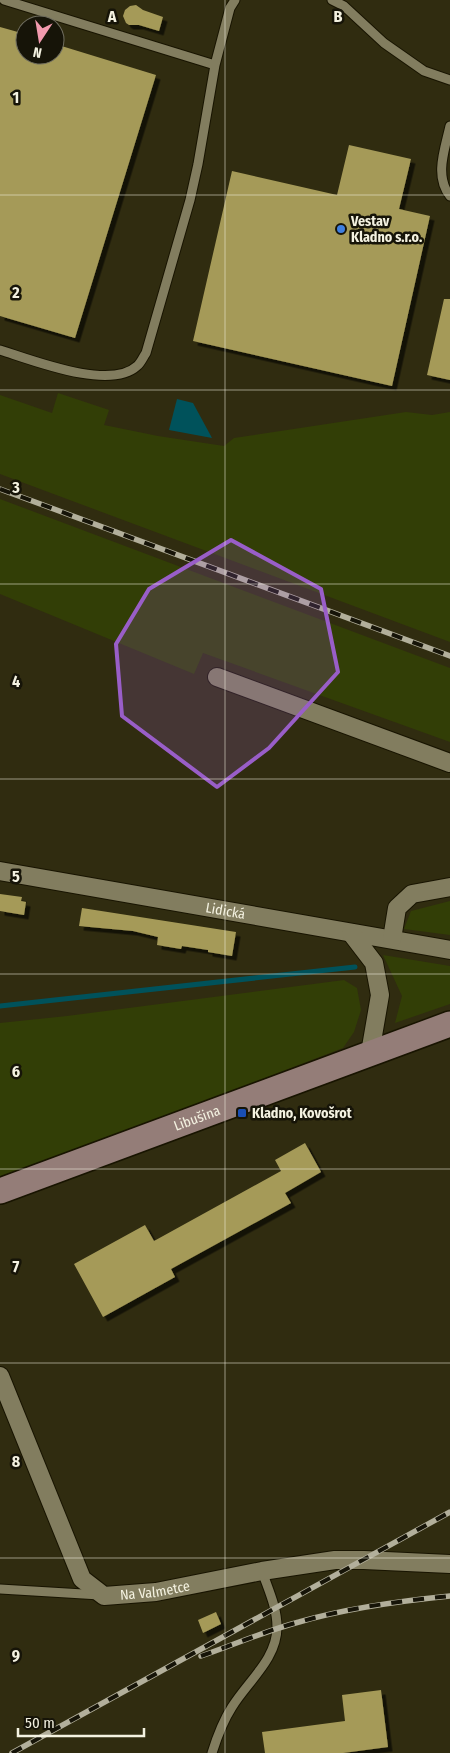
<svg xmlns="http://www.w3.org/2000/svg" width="450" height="1753" viewBox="0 0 450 1753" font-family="'Fira Sans Condensed',sans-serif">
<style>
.green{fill:#323e06}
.water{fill:#00525b}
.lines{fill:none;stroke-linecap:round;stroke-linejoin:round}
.stream{stroke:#00525b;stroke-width:5}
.building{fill:#a59a59;filter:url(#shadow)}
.lane-casing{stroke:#181400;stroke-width:11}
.street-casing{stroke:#181400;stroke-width:20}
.secondary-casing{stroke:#181400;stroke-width:28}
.lane{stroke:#827d5f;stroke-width:9}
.street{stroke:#827d5f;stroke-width:18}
.secondary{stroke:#947d78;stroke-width:25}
.rail-casing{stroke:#b2af9b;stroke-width:5.5}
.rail{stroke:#161408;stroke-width:4;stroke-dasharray:11;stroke-linecap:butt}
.marked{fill:#995ec8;fill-opacity:0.2;stroke:#995ec8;stroke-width:4;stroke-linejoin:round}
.grid{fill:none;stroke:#f4f2e1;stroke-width:1;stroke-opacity:0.55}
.shop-dot{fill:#3f7fe0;stroke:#161408;stroke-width:2}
.transit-dot{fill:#1a4fb4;stroke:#161408;stroke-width:2}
.labels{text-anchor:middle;stroke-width:5;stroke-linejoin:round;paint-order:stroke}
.poi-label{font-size:14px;font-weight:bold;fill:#f4f2e1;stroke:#161408;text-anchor:start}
.street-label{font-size:14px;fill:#f4f2e1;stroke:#161408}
.grid-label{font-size:16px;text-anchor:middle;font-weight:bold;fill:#f4f2e1;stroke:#161408;stroke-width:5;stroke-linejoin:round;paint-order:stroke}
</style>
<defs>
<filter id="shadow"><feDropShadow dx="4.5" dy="4.5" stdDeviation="0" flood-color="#0009"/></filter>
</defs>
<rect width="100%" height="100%" fill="#302c10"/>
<path class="green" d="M58 393 109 410 104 425 158 436 224 446 234 438 406 412 432 415 450 412V642L0 474V395L52 413Z
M0 499 450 668V742L203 653 194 674 0 594Z
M450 901V935L404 929 411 911Z
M383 955 450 966V1004L395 1023 402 996Z
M344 980 357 988 361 1010 354 1032 343 1048 0 1180V1023L67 1016Z"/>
<path class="water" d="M177 399 193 403 212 438 169 430Z"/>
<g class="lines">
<path class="stream" d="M0 1006 355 967"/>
</g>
<path class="building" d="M136 5 143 10 163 17 159 31 139 25H129L126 23 123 16 125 10 130 6Z
M0 27 25 34V55H55V44L156 75 75 338 0 316Z
M349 145 411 159 399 209 430 216 392 386 193 341 232 171 337 195Z
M444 299H450V380L427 375Z
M0 894 22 897 21 901 26 902 24 915 0 911Z
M82 908 236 932 232 956 208 952V950L182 946 181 949 157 945 158 937 133 931 79 926Z
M305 1143 321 1172 285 1193 291 1203 171 1269 175 1277 103 1317 74 1264 145 1225 154 1241 281 1171 275 1160Z
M216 1612 221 1624 203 1633 198 1620Z
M381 1690 388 1747 343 1753H265L262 1732 345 1721 342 1695Z"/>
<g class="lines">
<g class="lane-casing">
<path id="lane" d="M4 0 215 65
M332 0 344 6 384 43 424 71 450 80
M450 126C445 149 434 176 450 196
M0 350C32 360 110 391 137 366 141 363 143 357 146 353L190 200 198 164 215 65 230 8 235 0
M0 1589 100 1595
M212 1753C217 1737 223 1721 232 1707 248 1681 277 1659 277 1627 277 1607 268 1589 262 1571"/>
</g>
<g class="street-casing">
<g id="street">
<path d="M217 677 450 763"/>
<path id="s1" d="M0 871 450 950"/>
<path d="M351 933 374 963 380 995 370 1053"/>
<path d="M392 939 397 908 412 894 450 887"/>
<path id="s2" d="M0 1376 82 1579 104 1596 156 1592 262 1571 335 1560H364L450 1564"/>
</g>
</g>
<g class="secondary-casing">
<g id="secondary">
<path id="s3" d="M0 1191 450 1024"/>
</g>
</g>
<use href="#lane" class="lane"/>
<use href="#street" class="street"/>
<use href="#secondary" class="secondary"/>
<g class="rail-casing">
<path id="rail" d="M0 489 450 656
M201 1656C233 1645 265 1631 299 1622 347 1608 400 1601 450 1596
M12 1753 450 1512"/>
</g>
<use href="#rail" class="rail"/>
</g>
<path class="marked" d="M231 540 321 589 338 672 269 748 217 787 122 716 116 644 149 589Z"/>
<path class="grid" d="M225 0V1753M0 195H450M0 390H450M0 584H450M0 779H450M0 974H450M0 1169H450M0 1363H450M0 1558H450"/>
<circle class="shop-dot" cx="341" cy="229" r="5"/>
<rect class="transit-dot" x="237" y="1108" width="10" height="10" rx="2.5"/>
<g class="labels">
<g class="poi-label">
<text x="351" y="226">Vestav<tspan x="351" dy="16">Kladno s.r.o.</tspan></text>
<text x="252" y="1118">Kladno, Kovošrot</text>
</g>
<g class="street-label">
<text dy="5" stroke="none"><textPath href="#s1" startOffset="229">Lidická</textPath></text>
<text dy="5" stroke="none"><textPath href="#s3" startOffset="210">Libušina</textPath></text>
<text dy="5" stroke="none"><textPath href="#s2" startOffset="298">Na Valmetce</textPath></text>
</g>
</g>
<g class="grid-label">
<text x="112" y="22">A</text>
<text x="338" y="22">B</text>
<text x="16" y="103">1</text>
<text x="16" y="298">2</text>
<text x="16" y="493">3</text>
<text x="16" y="687">4</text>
<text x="16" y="882">5</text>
<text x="16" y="1077">6</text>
<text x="16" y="1272">7</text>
<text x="16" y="1467">8</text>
<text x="16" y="1661">9</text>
</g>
<g transform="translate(40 40) rotate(192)"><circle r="24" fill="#161408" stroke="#6f6d5f"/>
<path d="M0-4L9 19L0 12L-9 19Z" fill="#f29aae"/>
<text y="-8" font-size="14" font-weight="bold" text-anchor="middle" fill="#f4f2e1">N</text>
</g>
<path d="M18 1728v8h126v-8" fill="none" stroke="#f4f2e1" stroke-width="2.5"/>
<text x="25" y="1728" font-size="15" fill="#f4f2e1" stroke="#161408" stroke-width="4" paint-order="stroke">50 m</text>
</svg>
